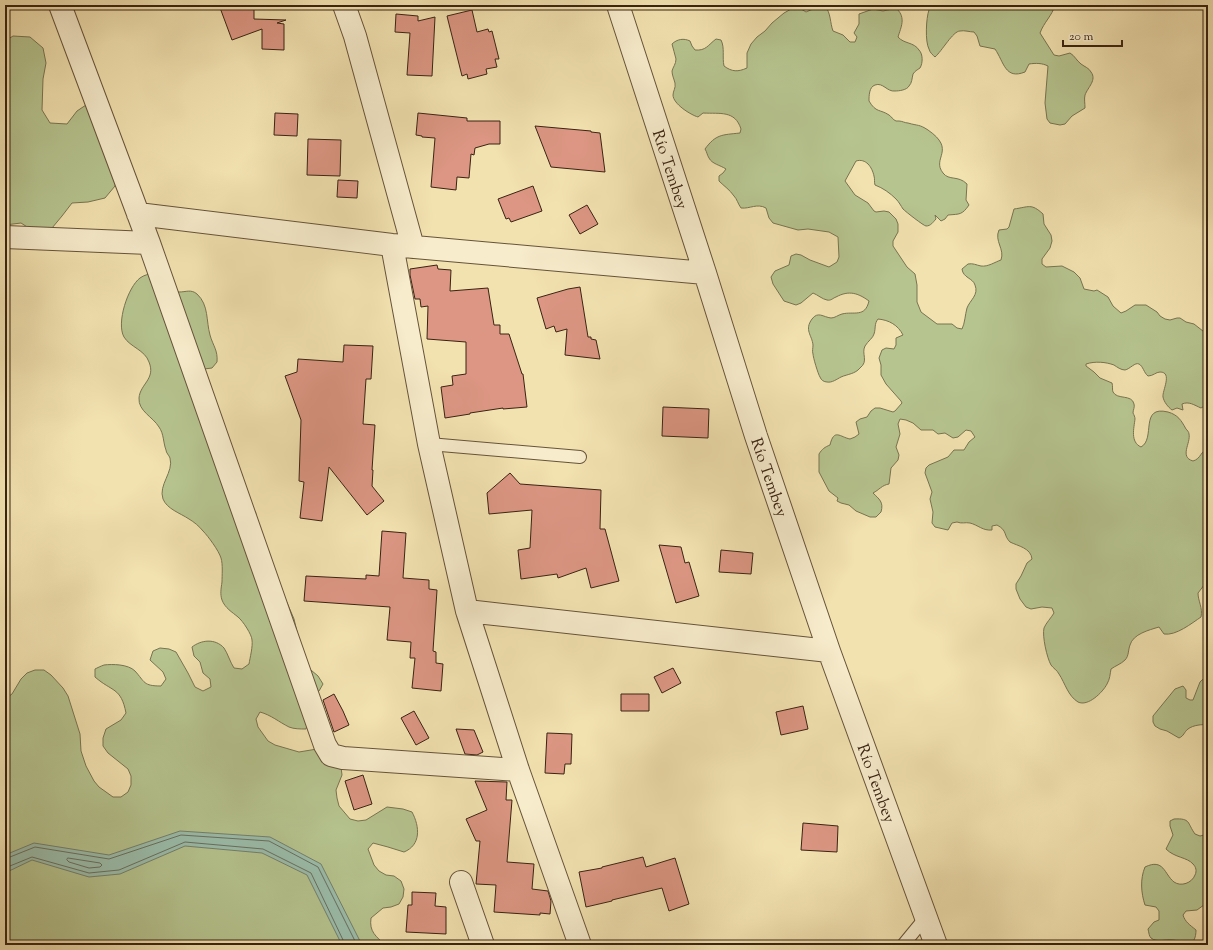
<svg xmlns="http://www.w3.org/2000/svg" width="1213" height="950" viewBox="0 0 1213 950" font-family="'Sorts Mill Goudy',serif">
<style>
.green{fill:#b6c48f;stroke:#787451}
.water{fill:#9bbeac;stroke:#74806f}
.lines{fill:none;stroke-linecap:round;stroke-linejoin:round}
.shore{stroke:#6a7060;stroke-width:1}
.building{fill:#dc9683;stroke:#392313}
.service-casing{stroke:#67533a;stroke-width:14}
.minor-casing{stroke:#67533a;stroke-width:24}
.service{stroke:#f7eccc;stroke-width:12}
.minor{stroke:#f7eccc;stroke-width:22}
.labels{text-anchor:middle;stroke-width:3;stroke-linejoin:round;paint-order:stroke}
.street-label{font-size:16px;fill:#392313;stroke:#f7eccc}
</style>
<rect width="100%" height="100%" fill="#f2e2b0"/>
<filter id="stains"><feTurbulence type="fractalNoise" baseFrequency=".005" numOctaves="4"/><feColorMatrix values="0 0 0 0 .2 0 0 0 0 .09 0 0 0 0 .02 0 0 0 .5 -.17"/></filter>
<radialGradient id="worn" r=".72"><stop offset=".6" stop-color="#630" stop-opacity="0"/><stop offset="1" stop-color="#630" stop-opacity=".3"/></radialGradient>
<path class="green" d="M933 5H1055C1052 16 1044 22 1040 33L1054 55 1059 56 1070 53C1075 56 1076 60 1081 64 1085 67 1089 68 1091 72 1097 80 1088 87 1085 95 1084 99 1085 103 1085 108L1072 116 1065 124 1060 125 1050 123 1047 119 1045 103 1048 66C1042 63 1036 63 1029 64L1025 72C1005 80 1004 62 995 49L980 46 977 36 974 32C970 32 964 30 960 31 953 31 942 51 935 57 933 55 930 53 929 49 925 42 926 18 929 10 930 7 930 7 933 5Z
M820 6H825C831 13 830 23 833 31L843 35 850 42H855L857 37 854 33 859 24V14L873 9 883 11 892 9H897C906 18 901 27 898 37 904 44 914 42 919 50 923 54 923 63 920 68 917 70 915 71 913 74 912 78 912 83 909 86 907 90 899 91 895 91 887 92 883 82 875 85 869 87 869 96 869 101 876 113 880 109 889 115 891 116 893 120 896 121 897 121 898 121 899 121 902 121 905 123 908 123 918 126 919 124 928 130 957 150 931 158 943 173 949 181 958 175 967 184L966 200 969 205C962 215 960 214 948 215L945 219 941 221 935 215 936 219C933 222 931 226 926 226 924 226 906 212 903 209 901 206 899 202 896 199 890 193 883 188 875 185 874 182 875 179 874 176 872 167 866 158 856 161L845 181 855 195 868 203 874 211 876 212 884 211 889 212 896 219 898 224V232L893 241V246L907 267 915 274 917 285V302L921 312 937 324H952L957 328 962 329C965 323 965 315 967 308 970 300 979 295 975 285 973 278 963 278 962 269L968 264C973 263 976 265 981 266 988 267 995 262 1001 260 1005 249 994 241 999 230L1007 229 1009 227 1014 209C1029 207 1031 203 1043 214L1044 224 1051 235 1052 241 1050 248 1042 259V264L1046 267 1062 266 1074 272 1080 278 1084 289 1094 291 1097 290 1108 297 1113 306 1121 313 1126 311 1135 305H1146L1157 312 1160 316 1165 319 1170 320 1177 318H1180L1186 322 1194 324 1208 335V404L1201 408C1194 405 1189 401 1182 404L1183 410 1177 408 1172 410C1168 407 1164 402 1163 397 1162 391 1173 372 1160 372 1156 372 1153 376 1148 376 1144 373 1143 366 1139 364 1135 362 1130 369 1125 370 1121 370 1117 367 1114 365 1106 362 1095 361 1086 364V366L1094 372 1100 378 1112 383C1113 386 1112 390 1113 392 1117 400 1132 394 1134 404 1135 407 1133 410 1133 413 1134 415 1135 417 1135 419 1134 428 1130 442 1141 447 1156 439 1139 405 1168 412 1178 415 1181 420 1186 429 1187 430 1189 432 1189 434 1191 443 1179 457 1193 461 1201 459 1201 450 1208 449V580L1198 593C1198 601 1203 608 1201 617 1192 623 1176 636 1164 634L1159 627C1149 630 1133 634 1130 645 1128 650 1129 656 1125 660 1121 664 1115 666 1111 669 1110 674 1110 679 1107 684 1103 692 1088 707 1078 702 1068 696 1065 683 1059 674 1057 670 1053 668 1051 665 1047 658 1042 636 1044 628 1046 623 1051 618 1054 613L1052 608 1042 607 1031 609 1026 607 1020 599 1016 589V584L1021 576 1027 563 1032 559C1031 548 1018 546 1010 542 1003 535 1008 531 997 525L992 526V530C983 531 978 525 970 523 965 522 962 524 957 522L952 523 948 530 935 527 932 523 933 512 930 499 932 492 925 473 926 468 929 465 948 457 954 450H964L969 442 975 437 971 431 966 430 958 437 953 438 945 433 938 434 933 430H921L913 423 906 420 900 419 898 424 900 434 896 447 899 455 898 460 891 468 889 484C882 485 879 490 873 493 879 499 884 502 881 512L876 517H870L856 511 849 505 841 503 837 501 838 498 829 491 819 472V454C822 449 825 447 830 445 834 428 840 437 850 439L855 437 859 434 856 422 860 419 867 417 871 411 875 408H880L893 412 895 411 902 403 901 401 886 384 881 375V365L879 358 882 350 886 348 894 349 896 345V338L903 335C898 325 889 320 878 319 874 324 876 328 874 334 873 338 868 341 865 346 861 354 869 361 860 368 855 374 848 374 841 377 837 379 832 383 827 382 824 382 821 380 820 377 818 374 813 357 813 354 812 351 813 348 813 345 812 335 804 330 812 319 818 311 823 317 831 318 835 318 838 315 842 314 854 311 865 318 869 301 858 293 849 290 836 297 833 298 831 301 827 300 822 299 818 295 813 293L801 303 796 305 784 301 773 284 771 277 775 271 789 265 791 256 796 254 801 255 810 260 829 267 837 262 839 257 838 237 829 232 808 229 798 230 773 223 769 218 766 208C757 203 750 209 741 208 738 204 737 199 734 196 730 190 724 186 719 181V176L723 173 726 169C720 165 712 164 709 158 707 155 707 152 705 149 716 134 722 135 740 133L741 129C735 110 720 114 703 113L698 117C691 115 673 104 673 95 673 91 676 88 675 83 674 79 672 75 672 71 673 67 676 64 676 59 675 54 673 49 672 44 677 39 684 38 690 41L692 46 695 50C706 51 708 45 716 39L721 40C725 48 722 57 724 66 732 72 738 72 747 68V53L751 44 757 37 765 31 772 23 784 13 793 8 798 7 806 12Z
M13 36 30 37 43 48 46 63 43 79 42 110 50 123 67 124 77 111 92 101 118 171 115 186 105 198 88 202 72 203 62 216 52 228 35 232 21 223 5 225V41Z
M154 273C161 279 169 290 179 292 186 292 191 289 197 294 209 305 206 321 210 335 213 346 218 350 217 362L212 368 204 369 251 506 256 513 252 521 294 619 305 665 318 676 323 684 319 691 311 694 308 721 306 729C300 729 294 729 289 727 279 722 271 715 260 712L256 719 258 727 268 741 275 745 299 752 317 749 341 767 342 775 336 790 337 798 339 806 350 819 358 821 366 820 387 807 403 809 412 812C420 827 421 845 404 852L388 847 373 843 368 849 374 865 379 871 386 875 394 876 401 881 404 889 403 897 399 904 391 907 383 908 371 918C369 932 376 936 385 945H5V699L12 694 21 679 27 673 35 670H44L51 675 63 688 68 696 80 734 81 751 86 766 94 781 99 787 113 797H121L128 792 131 785V776L128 769 108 753 103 746V738L106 729 121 720 126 713C121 687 112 692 95 677V669C97 668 101 666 104 665 112 664 128 664 135 671 145 682 143 686 161 686L166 679 163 672 150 660 153 651 160 648 169 649 176 652 188 673 195 687 203 691 211 687 210 679 203 673 200 662 194 656 192 647C201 640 215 638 224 648 228 654 230 662 234 668L242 669 249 664C250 658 253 646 252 640 252 635 243 621 238 617 232 612 225 608 222 600 220 594 221 589 222 582 222 576 223 564 221 558 219 551 208 536 203 531 199 526 194 522 189 519 180 513 167 509 163 499 158 485 174 472 170 458 169 455 166 453 166 450 163 442 164 434 159 427 153 417 138 411 139 398 140 384 156 379 149 362 145 350 130 347 124 337 116 323 128 287 140 278 144 275 149 274 154 273Z
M1206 677H1208V725C1203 724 1193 725 1188 729 1184 732 1184 736 1179 738L1167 731 1160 729 1155 726 1153 722V716L1175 689 1183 686 1186 690V698L1190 700H1193L1200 682 1202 680Z
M1174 819C1191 818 1187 823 1195 834L1200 836 1208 834V902L1197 910 1186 911 1183 915C1185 922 1190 925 1196 930 1196 937 1194 946 1184 944 1180 942 1177 940 1172 940 1166 939 1157 943 1151 938 1149 936 1149 933 1148 929L1154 922 1159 920V911L1156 907 1145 905C1141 893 1140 879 1145 867 1164 858 1164 874 1174 882 1181 887 1192 883 1195 875 1197 871 1196 867 1193 864 1187 857 1175 858 1166 849L1173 835 1170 826V821Z"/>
<path class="water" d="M180 831 270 837 321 864 362 945H342L307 875 262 853 185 846 120 874 89 877 32 860 5 873V855L34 843 109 855Z"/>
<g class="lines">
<path class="shore" d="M68 858 100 863 102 865 100 867 89 868 69 862 67 860Z
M5 859 35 847 109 859 181 835 269 841 318 867 357 945
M5 868 32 857 89 873 119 870 185 842 263 849 311 873 344 942 345 945"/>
</g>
<path class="building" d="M219 5H254V19L286 20 277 23 284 24V50L262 49V29L232 40Z
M472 10 477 32 488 29 489 32 492 31 499 59H495L497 67 486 69 487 74 468 79 467 74 462 76 447 16Z
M396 14 418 16V21L435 17 432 76 407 75 410 33 395 32Z
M275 113 298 114 297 136 274 135Z
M418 113 467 118V121H500V144H489L475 148 474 155 471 154 469 178 457 177 456 190 431 187 435 138 422 137V136L416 135Z
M535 126 591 131V132L600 133 605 172 551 167Z
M308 139 341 140 340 176 307 175Z
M338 180 358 181 357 198 337 197Z
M533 186 542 211 511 222 509 218 506 219 498 199Z
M587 205 598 224 580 234 569 215Z
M437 265 438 269 451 270 450 291 488 288 494 325H500V334H509L522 374H523L527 407 503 409V408L470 413V414L445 418 441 387 453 385 452 376 466 374V342L427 339 428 306 421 307 420 299H415L410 275V269Z
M580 287 588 337H591V339L596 340 600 359 565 355 567 329 556 332 554 326 546 329 537 298 568 289Z
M344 345 373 346 371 379H366L363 424 375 425 372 470H373L372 486 384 501 367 515 329 467 322 521 300 518 304 482 299 481 301 420 285 376 297 372 298 359 343 362Z
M663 407 709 409 708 438 662 436Z
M510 473 520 484 601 490 600 529H605L619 581 591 588 586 568 558 578 557 574 521 579 518 550 530 548 532 510 489 514 487 493Z
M382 531 406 533 403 578 429 580V589L437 590 433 651 436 652V663L443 664 441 691 412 688 415 658H410L411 642 387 640 390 607 304 601 306 576 366 579V575L379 576Z
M659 545 681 547 685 563 689 562 699 596 676 603Z
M721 550 753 553 751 574 719 572Z
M673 668 681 683 662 693 654 677Z
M334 694 343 711 349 725 334 732 323 700Z
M621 694H649V711H621Z
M803 706 808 729 781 735 776 712Z
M414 711 429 738 416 745 401 718Z
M456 729 474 730 483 752 477 755 465 754Z
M547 733 572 734 571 764H565L564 774 545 773Z
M363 775 372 804 354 810 345 781Z
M475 781 507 782 506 800H512L507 862 534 864 532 889 548 891 551 901 550 914 540 913V915L494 912 496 885 476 884 480 841H476L466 819 487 810Z
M803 823 838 826 837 852 801 850Z
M643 857 646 867 675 858 689 904 669 911 662 888 612 900V901L586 907 579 872 602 868V867Z
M412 892 436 893 435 906 446 907V934L406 932 408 905H412Z"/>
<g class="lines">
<g class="service-casing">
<path id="service" d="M429 444 580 457
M903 945 926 917"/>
</g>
<g class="minor-casing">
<path id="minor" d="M60 5 149 243 325 745 331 755 343 758 518 770
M344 5 355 36 413 247
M618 5 705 273 756 436 829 651 936 945
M138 214 392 245 705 273
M5 237 149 243
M392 245 429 444 467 611 518 770 580 945
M467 611 829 651
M461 882 483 945"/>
</g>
<use href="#service" class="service"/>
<use href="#minor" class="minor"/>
</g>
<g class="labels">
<g class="street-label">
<text transform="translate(671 169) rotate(72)" y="6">Río Tembey</text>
<text transform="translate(770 477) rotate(71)" y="6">Río Tembey</text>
<text transform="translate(877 783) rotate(70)" y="6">Río Tembey</text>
</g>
</g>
<rect width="1213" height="950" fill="none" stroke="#f2e2b0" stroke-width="20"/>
<rect x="6" y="6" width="1201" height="938" fill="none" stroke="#392313" stroke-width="2"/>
<rect x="10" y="10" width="1193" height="930" fill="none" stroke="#392313"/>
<path d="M1063 40v6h59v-6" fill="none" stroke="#392313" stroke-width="2"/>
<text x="1069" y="40" font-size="12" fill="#392313" stroke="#f7eccc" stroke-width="3" paint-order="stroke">20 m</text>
<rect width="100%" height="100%" filter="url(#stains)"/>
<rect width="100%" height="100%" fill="url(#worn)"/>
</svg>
